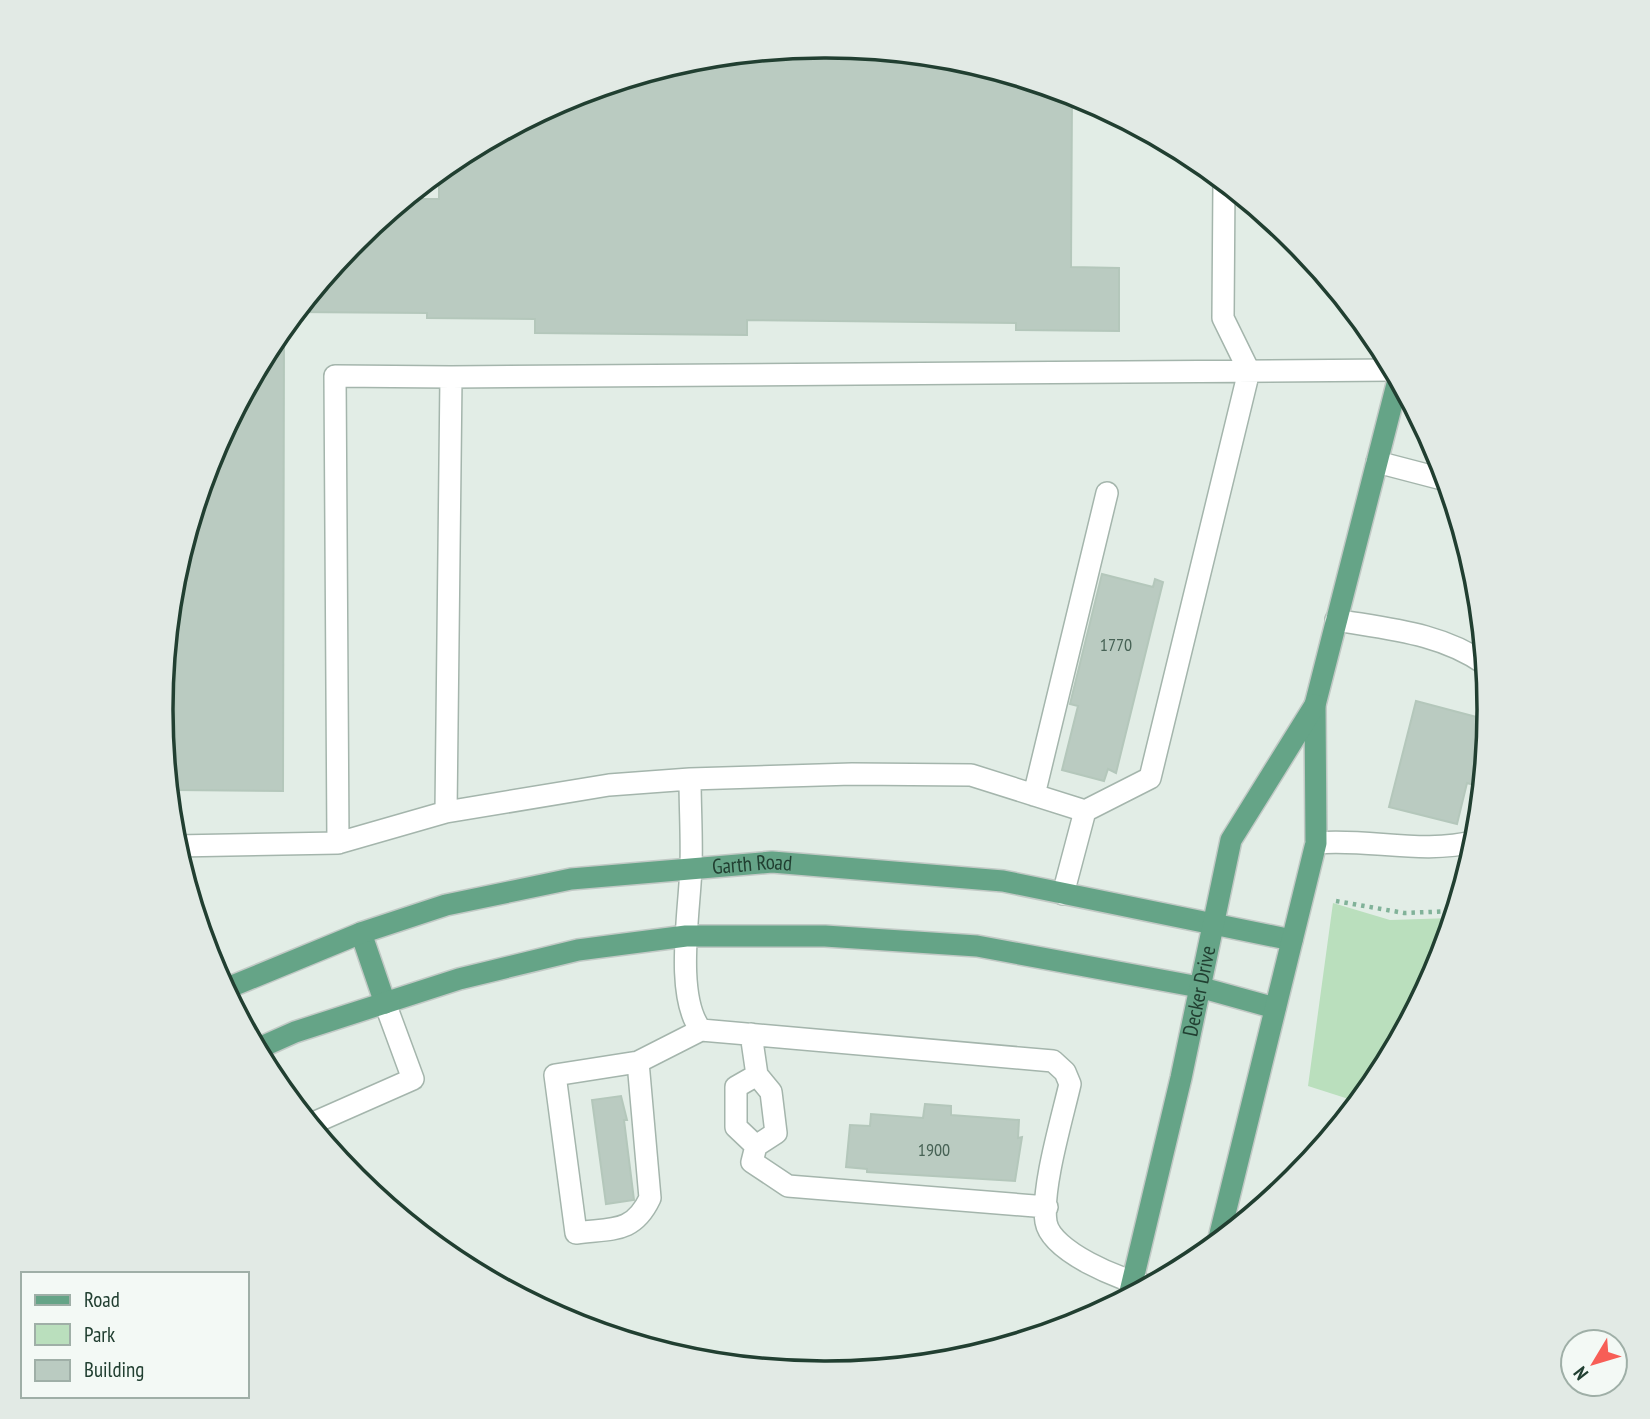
<svg xmlns="http://www.w3.org/2000/svg" width="1650" height="1419" viewBox="0 0 1650 1419" font-family="'PT Sans Narrow',sans-serif">
<style>
.green{fill:#badfbd}
.building{fill:#bacbc1;stroke:#b4c7bb;stroke-width:2}
.lines{fill:none;stroke-linecap:round;stroke-linejoin:round}
.minor-casing{stroke:#a4b5ac;stroke-width:24}
.major-casing{stroke:#c1c9c5;stroke-width:24}
.path{stroke:#81b299;stroke-width:4.5;stroke-dasharray:3.5 5;stroke-linecap:butt}
.minor{stroke:#fff;stroke-width:21}
.major{stroke:#65a487;stroke-width:21}
.labels{text-anchor:middle;stroke-width:5;stroke-linejoin:round;paint-order:stroke}
.number-label{font-size:18px;fill:#476255}
.street-label{font-size:21px;fill:#213f31;stroke:#f3f9f5}
.rim{fill:none;stroke:#213f31;stroke-width:3.5}
</style>
<rect width="100%" height="100%" fill="#e2ede6"/>
<path class="green" d="M1333 903 1390 920 1452 918C1433 982 1401 1050 1358 1102L1308 1086Z"/>
<path class="building" d="M825 46 955 58 1072 94 1071 267 1119 268V331L1016 330V323L747 320V335L535 333V319L427 318V313L296 312 356 240 406 199H439V172L456 157 571 96 696 58Z
M284 327 283 791 175 790 176 572 212 455 273 340Z
M1102 574 1153 587 1155 579 1163 582 1116 773 1108 769 1104 781 1062 770 1078 706 1070 704Z
M1416 701 1488 720 1481 787 1467 783 1457 824 1389 807Z
M621 1096 627 1120H624L634 1200 606 1204 592 1100Z
M925 1104 951 1106V1115L1019 1120 1018 1138 1022 1137 1015 1181 867 1172V1169L846 1167 850 1125 870 1126 871 1114 923 1118Z"/>
<g class="lines">
<g class="minor-casing">
<path id="minor" d="M1377 462 1446 480
M1336 620C1388 629 1441 633 1485 664
M690 779C690 808 692 837 691 866 690 909 674 996 701 1030L1053 1061 1065 1072 1070 1084C1062 1119 1041 1189 1046 1222 1051 1252 1121 1280 1148 1286
M1034 795 1107 493
M446 812 451 377 1393 370
M338 843 335 376 451 377
M1316 843C1369 838 1423 855 1476 841
M176 846 338 843 446 812 609 785 690 779 852 774 971 775 1085 811
M1063 894 1085 811 1150 778 1249 371 1223 318 1224 182
M751 1034 757 1075 771 1092 776 1133 756 1146 752 1162 788 1186 1047 1207
M638 1062 650 1198C633 1234 612 1228 576 1233L555 1075 638 1062 701 1030
M311 1124 413 1079 385 1003
M756 1146 736 1127V1087L757 1075"/>
</g>
<g class="major-casing">
<g id="major">
<path d="M361 933 385 1003"/>
<path id="s1" d="M225 989 361 933 446 905 571 879 772 862 1003 881 1292 940"/>
<path d="M257 1049 295 1032 459 979 578 950 686 936H825L977 946 1199 987 1275 1008"/>
<path d="M1218 1242 1316 843 1315 705 1398 380"/>
<path id="s2" d="M1129 1296 1181 1078 1231 840 1315 705"/>
</g>
</g>
<path class="path" d="M1336 901 1404 913 1454 911"/>
<use href="#minor" class="minor"/>
<use href="#major" class="major"/>
</g>
<g class="labels">
<g class="number-label">
<text x="1116" y="651">1770</text>
<text x="934" y="1156">1900</text>
</g>
<g class="street-label">
<text dy="7" stroke="none"><textPath href="#s1" startOffset="546">Garth Road</textPath></text>
<text dy="7" stroke="none"><textPath href="#s2" startOffset="313">Decker Drive</textPath></text>
</g>
</g>
<path d="M0 0H1650V1419H0ZM824 58H826A651 651 0 0 1 1477 709V710A651 651 0 0 1 826 1361H824A651 651 0 0 1 173 710V709A651 651 0 0 1 824 58Z" fill="#e2eae5" fill-rule="evenodd"/>
<path class="rim" d="M824 58H826A651 651 0 0 1 1477 709V710A651 651 0 0 1 826 1361H824A651 651 0 0 1 173 710V709A651 651 0 0 1 824 58Z"/>
<rect x="21" y="1272" width="228" height="126" fill="#f3f9f5" stroke="#9fafa7" stroke-width="2"/>
<rect x="35" y="1295" width="35" height="10" fill="#65a487" stroke="#9fafa7" stroke-width="2"/>
<text x="84" y="1307" font-size="21" fill="#213f31">Road</text>
<rect x="35" y="1324" width="35" height="21" fill="#badfbd" stroke="#9fafa7" stroke-width="2"/>
<text x="84" y="1342" font-size="21" fill="#213f31">Park</text>
<rect x="35" y="1360" width="35" height="21" fill="#bacbc1" stroke="#9fafa7" stroke-width="2"/>
<text x="84" y="1377" font-size="21" fill="#213f31">Building</text>
<g transform="translate(1594 1363) rotate(232)"><circle r="33" fill="#f3f9f5" stroke="#9fafa7" stroke-width="2"/>
<path d="M0-5L12 26L0 18L-12 26Z" fill="#f75e56"/>
<text y="-10" font-size="19" font-weight="bold" text-anchor="middle" fill="#213f31">N</text>
</g>
</svg>
